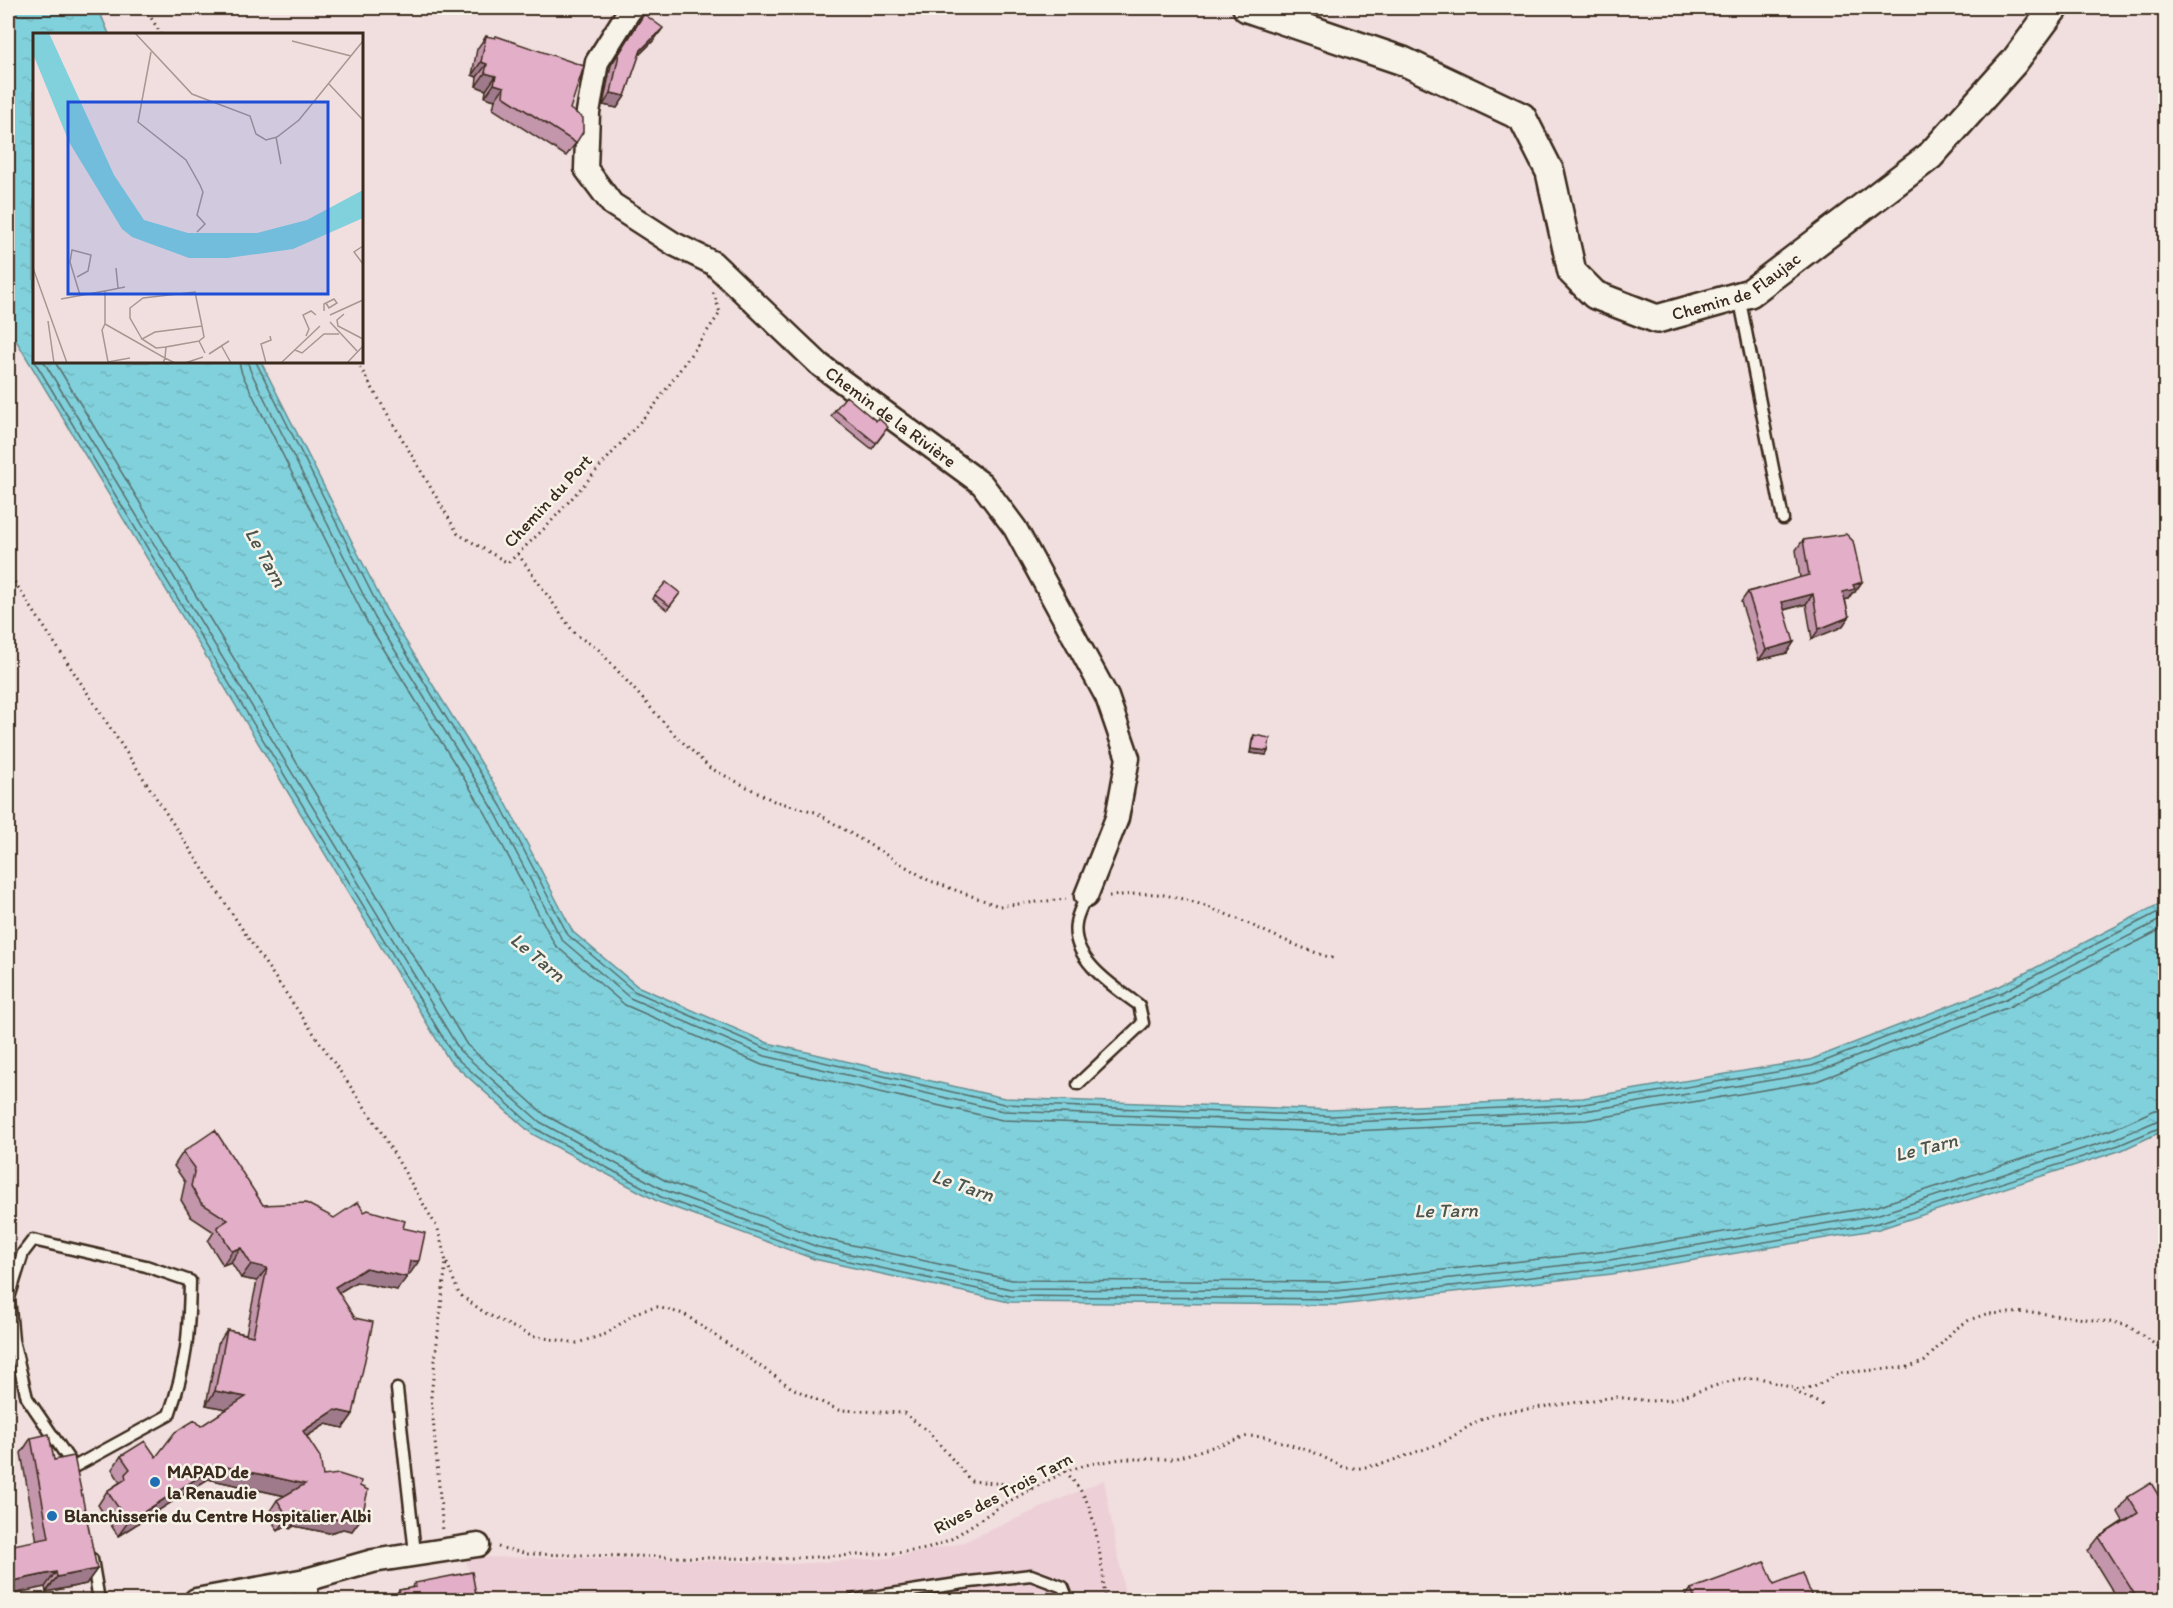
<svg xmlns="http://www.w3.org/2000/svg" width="2173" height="1608" viewBox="0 0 2173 1608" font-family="Itim,sans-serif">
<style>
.built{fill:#edd0d7}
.water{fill:url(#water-ripples);stroke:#658e90;stroke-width:1.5}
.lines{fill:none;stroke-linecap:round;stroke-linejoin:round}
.shore{stroke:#576d6a;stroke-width:1.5}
.service-casing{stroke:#3b2a1e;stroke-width:15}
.minor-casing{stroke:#3b2a1e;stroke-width:27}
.tertiary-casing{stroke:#3b2a1e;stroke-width:32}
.path{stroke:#3b2a1e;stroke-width:3;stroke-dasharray:1.5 4.5;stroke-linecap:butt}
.service{stroke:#f7f3e8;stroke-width:10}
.minor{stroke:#f7f3e8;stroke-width:22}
.tertiary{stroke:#f7f3e8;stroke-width:27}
.wall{fill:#c396ab;stroke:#3b2a1e;stroke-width:1.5}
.shaded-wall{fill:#9f7a8b;stroke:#3b2a1e;stroke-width:1.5}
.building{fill:#e3aec7;stroke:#3b2a1e;stroke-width:1.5}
.poi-dot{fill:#1f6fb2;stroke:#f7f3e8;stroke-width:2}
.labels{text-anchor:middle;stroke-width:5;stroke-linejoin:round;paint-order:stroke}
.street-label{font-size:18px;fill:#3b2a1e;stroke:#f7f3e8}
.poi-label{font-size:18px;font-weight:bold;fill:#3b2a1e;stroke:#f7f3e8;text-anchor:start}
.water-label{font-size:20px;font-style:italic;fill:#4c544e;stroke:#f7f3e8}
.inset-road{fill:none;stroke:#a89691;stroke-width:1.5}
.view{fill:#1d4ed8;fill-opacity:0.15;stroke:#1d4ed8;stroke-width:3}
.inset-edge{fill:none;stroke:#3b2a1e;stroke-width:3}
</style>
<defs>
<pattern id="water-ripples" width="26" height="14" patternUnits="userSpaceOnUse" patternTransform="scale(1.5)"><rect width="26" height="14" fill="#81d1dc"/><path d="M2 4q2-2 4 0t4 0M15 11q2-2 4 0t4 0" fill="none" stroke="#70b4bc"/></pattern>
</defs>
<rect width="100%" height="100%" fill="#f1dede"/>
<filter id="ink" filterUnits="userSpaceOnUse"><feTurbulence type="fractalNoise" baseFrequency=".0167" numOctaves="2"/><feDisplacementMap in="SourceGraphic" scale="12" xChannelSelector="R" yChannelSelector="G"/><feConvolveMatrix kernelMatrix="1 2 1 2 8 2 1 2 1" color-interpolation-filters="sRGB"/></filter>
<g filter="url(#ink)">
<path class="built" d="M1104 1480 1126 1600H473L466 1557 677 1559 791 1564 889 1558 959 1544Z"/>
<path class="water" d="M8 8H98L109 34H34V362H261L387 611 506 803 573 932 637 986 768 1043 1004 1098 1331 1110 1583 1098 1810 1060 2000 986 2165 901V1130L2122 1150 1879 1229 1612 1274 1338 1305 1009 1302 814 1259 659 1202 532 1134 449 1060 11 332 8 324Z"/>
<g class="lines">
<path class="shore" d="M35 362 454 1056 536 1129 661 1197 816 1254 1010 1296 1337 1299 1611 1268 1878 1223 2119 1145 2166 1125
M44 362 460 1051 540 1122 664 1190 818 1247 1011 1289 1337 1291 1610 1260 1876 1215 2117 1138 2166 1117
M55 362 467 1045 545 1115 668 1182 820 1238 1012 1280 1336 1282 1609 1251 1874 1207 2113 1129 2155 1110 2166 1108
M239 362 242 374 367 622 486 814 555 945 625 1005 762 1065 1002 1120 1331 1132 1586 1120 1817 1081 2009 1007 2166 927
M248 362 250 370 375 618 494 810 562 940 630 998 765 1056 1003 1111 1331 1123 1585 1111 1814 1073 2006 999 2166 917
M256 362 382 614 501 806 568 935 634 991 767 1049 1004 1104 1331 1116 1584 1104 1812 1066 2003 992 2166 908"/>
<g class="service-casing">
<path id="service" d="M1739 296 1783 519
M1078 1084 1143 1023 1139 1005C1114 987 1070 959 1076 923 1077 914 1083 904 1086 896
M397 1389 415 1553
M74 1467 169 1415C187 1364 189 1334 190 1281L146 1266 33 1240 23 1253 9 1298 13 1340 27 1398 74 1467
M92 1559 99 1600
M853 1600 970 1582 1031 1575 1063 1587 1068 1600"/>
</g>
<g class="minor-casing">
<g id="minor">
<path id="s1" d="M631 8 597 62 588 112 586 169 612 204 674 244 713 263 820 365 982 484 1015 528 1107 697 1128 758 1117 818 1086 896"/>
<path d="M306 1580 373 1561 478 1545"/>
<path d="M196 1600 306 1580V1600"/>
</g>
</g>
<g class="tertiary-casing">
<g id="tertiary">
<path id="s2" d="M1247 8 1403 61 1522 117 1550 172 1572 272 1595 295 1657 319 1750 293 1930 156 2014 62 2054 8"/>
</g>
</g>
<path class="path" d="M145 8 161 34
M357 362 458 534 508 563 548 525 655 405 720 313 713 291
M518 554 575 634 599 650 675 735 710 768 774 801 815 812 928 880 999 906 1066 899
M8 572 254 947 377 1125 438 1229 446 1262 431 1396 443 1531
M1109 896C1126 895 1147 892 1164 895 1224 905 1277 943 1336 959
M447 1263 459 1294 485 1313 531 1336 577 1343 606 1334 637 1312 657 1307 684 1314 792 1388 838 1410 904 1413 929 1432 971 1481 1019 1485 1032 1489
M1794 1391 1825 1406
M1066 1471C1072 1480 1080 1488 1085 1498 1097 1520 1103 1574 1105 1600
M498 1547 528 1554 773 1559 896 1553 927 1549 951 1539 1002 1505 1066 1471 1090 1464 1122 1459H1173L1248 1436 1266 1437 1313 1452 1345 1468H1360L1382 1464 1442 1443 1476 1422 1497 1413 1616 1397 1650 1401 1670 1400 1737 1379 1760 1378 1799 1390 1814 1387 1840 1373 1909 1367 1925 1361 1954 1330 1969 1320 1986 1314 2031 1312 2125 1324 2166 1352"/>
<use href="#service" class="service"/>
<use href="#minor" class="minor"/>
<use href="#tertiary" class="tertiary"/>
</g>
<path class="wall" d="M644 14 655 39 639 55 625 96 617 108 603 105 611 65Z
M486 36 570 109 576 143 566 156 493 109 495 100 485 97 486 90 476 86 477 77 472 75 477 49Z
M835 410 884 433 872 449 831 416Z
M1803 540 1855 592 1852 593 1848 599H1845L1849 617 1842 627 1812 639 1806 604 1784 610 1787 653 1759 660 1741 602 1748 592 1800 578 1796 550Z
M680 593 667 610 653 599 655 595Z
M1254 735 1268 751 1266 755 1250 753 1252 739Z
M183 1152 263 1205 334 1218 364 1212 403 1228 409 1275H407L397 1290 356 1282 338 1293 353 1414 343 1428 326 1424 307 1436 323 1476 360 1486 362 1517 352 1531 343 1529 329 1533 294 1526 290 1529 287 1525 278 1531 268 1514 277 1500 285 1496 208 1479 118 1536 98 1505 107 1491 120 1482 112 1469 121 1456 156 1457 227 1409 206 1405 218 1344 227 1330 246 1334 257 1281 241 1278 231 1262 223 1265 208 1241 214 1232 191 1217 181 1200 185 1182 174 1166Z
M31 1438 54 1460 97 1569 86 1584 46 1592 21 1453Z
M2166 1439V1451L2162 1445Z
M2128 1497 2166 1508V1600H2118L2088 1551 2099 1537 2123 1521 2118 1512Z
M415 1583 477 1600H394L393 1598 399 1590 411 1588Z
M1774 1584 1813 1600H1683L1691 1589Z"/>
<path class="shaded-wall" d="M663 28 655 39 633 61 641 50Z
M481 62 487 64 477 77 472 75Z
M485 73 496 76 486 90 476 86Z
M494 84 504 87 495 100 485 97Z
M611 93 625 96 617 108 603 105Z
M1862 582 1855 592 1852 593 1848 599 1836 602 1843 592 1853 585Z
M1813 594 1806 604 1775 612 1782 602Z
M1849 617 1842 627 1812 639 1819 629Z
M1794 642 1787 653 1759 660 1766 650Z
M1252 749 1268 751 1266 755 1250 753Z
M241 1248 231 1262 223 1265 232 1251Z
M410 1261H419L409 1275H400Z
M251 1264 267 1268 257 1281 241 1278Z
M366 1268 407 1277 397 1290 356 1282 325 1301 335 1287Z
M215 1391 246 1397 236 1411 206 1405Z
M335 1410 353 1414 343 1428 326 1424 293 1445 303 1431Z
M218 1465 305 1484 295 1498 208 1479 118 1536 128 1522Z
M297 1511 287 1525 278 1531 288 1517Z
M304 1512 353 1515 362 1517 352 1531 343 1529 329 1533 294 1526 290 1529 300 1515Z
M97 1569 86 1584 46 1592 57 1577Z
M56 1572 45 1587 8 1595V1582Z"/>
<path class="building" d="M644 14 663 28 641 50 625 96 611 93 619 54Z
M486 36 495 38 496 36 584 66 570 109 583 118V132L576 143 503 96 504 87 494 84 496 76 485 73 487 64 481 62Z
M846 396 876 421 878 418 888 427 876 443 835 410Z
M1846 534 1853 541 1862 582 1853 585 1855 589 1843 592 1849 617 1819 629 1813 594 1782 602 1794 642 1766 650 1748 592 1809 575 1803 540Z
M666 582 680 593 670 606 655 595Z
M1254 735 1270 738 1268 751 1252 749Z
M215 1130 263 1205 306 1203 334 1218 358 1202 364 1212 368 1210 405 1221 403 1228 425 1233 419 1261H410L407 1277 366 1268 335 1287 355 1318 373 1322 363 1369 353 1414 335 1410 303 1431 320 1457 323 1476 339 1474 361 1481 360 1486 368 1490 362 1517 353 1515 339 1520 304 1512 300 1515 297 1511 288 1517 277 1500 305 1484 218 1465 128 1522 107 1491 126 1479 125 1474 130 1469 121 1456 145 1441 156 1457 175 1432 195 1420 201 1426 246 1397 215 1391 227 1330 253 1336 267 1268 251 1264 241 1248 232 1251 217 1227 228 1220 201 1203 191 1186 195 1168 183 1152Z
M49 1434 54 1460 74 1456 97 1569 57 1577 56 1572 8 1582V1546L49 1538 31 1438Z
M2151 1483 2166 1508V1600H2138L2099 1537 2138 1513 2128 1497Z
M1765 1562 1774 1584 1803 1573 1813 1600H1696L1691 1589Z
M472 1572 477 1600H400L399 1590 416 1587 415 1583Z"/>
</g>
<g class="poi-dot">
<circle cx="155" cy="1482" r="6"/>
<circle cx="52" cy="1516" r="6"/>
</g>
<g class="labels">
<g class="street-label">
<text dy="6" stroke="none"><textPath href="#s2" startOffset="646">Chemin de Flaujac</textPath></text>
<text dy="6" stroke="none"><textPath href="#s1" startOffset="568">Chemin de la Rivière</textPath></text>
<text transform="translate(548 501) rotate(-47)" y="6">Chemin du Port</text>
<text transform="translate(1003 1493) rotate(-28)" y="6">Rives des Trois Tarn</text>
</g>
<g class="poi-label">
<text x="167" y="1478">MAPAD de<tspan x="167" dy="21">la Renaudie</tspan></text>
<text x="64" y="1522">Blanchisserie du Centre Hospitalier Albi</text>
</g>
<g class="water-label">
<text transform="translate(266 557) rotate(61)" y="7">Le Tarn</text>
<text transform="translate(538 957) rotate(40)" y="7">Le Tarn</text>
<text transform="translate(1926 1147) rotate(-14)" y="7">Le Tarn</text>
<text transform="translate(963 1185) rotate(19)" y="7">Le Tarn</text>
<text transform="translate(1446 1210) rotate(-1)" y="7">Le Tarn</text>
</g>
</g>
<g transform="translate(33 33)">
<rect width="330" height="330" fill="#f1dede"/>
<path d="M0 0H16L81 142 111 187 155 200H224L274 187 330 157V185L260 216 195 225H156L99 204 89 196 36 109 0 21Z" fill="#81d1dc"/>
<path class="inset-road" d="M102 0 159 61 217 83 223 101 233 107 244 104 266 87 330 8M259 8 318 23M118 19 105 89 153 127 167 152 170 159 164 182 172 191 164 199M295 50 330 87M243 104 248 131M330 213 321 219 330 231M0 235 34 330M83 235 85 255M44 244 55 238 58 222 39 217 37 229 47 262M72 258 92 254M28 266 72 258V291L132 325 130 330M291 278V271L301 266 304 270 296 275 293 270M311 281 304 287 305 293 330 306M297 282 330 267M15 288 21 330M297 289 324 318M72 291 69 297 75 329 97 325M273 303 276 296 270 282 278 278 283 282M109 306 97 285V275L110 265 162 259 169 293M188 312 198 330M133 314 123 315 109 306 122 299 169 293 171 304 166 308M262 317 269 320 291 301H306M176 321 196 308M142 330 132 325 133 314 166 308 172 320M152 330 170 324M233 330 228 311 238 307 237 303M248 330 287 293M314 330 330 313"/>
<path class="view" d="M35 69H295V261H35Z"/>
<rect width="330" height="330" class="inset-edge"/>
</g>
<rect width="2173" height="1608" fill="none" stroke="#f7f3e8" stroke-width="30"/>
<rect x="15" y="15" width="2143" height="1578" fill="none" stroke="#3b2a1e" stroke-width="2" filter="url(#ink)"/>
</svg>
